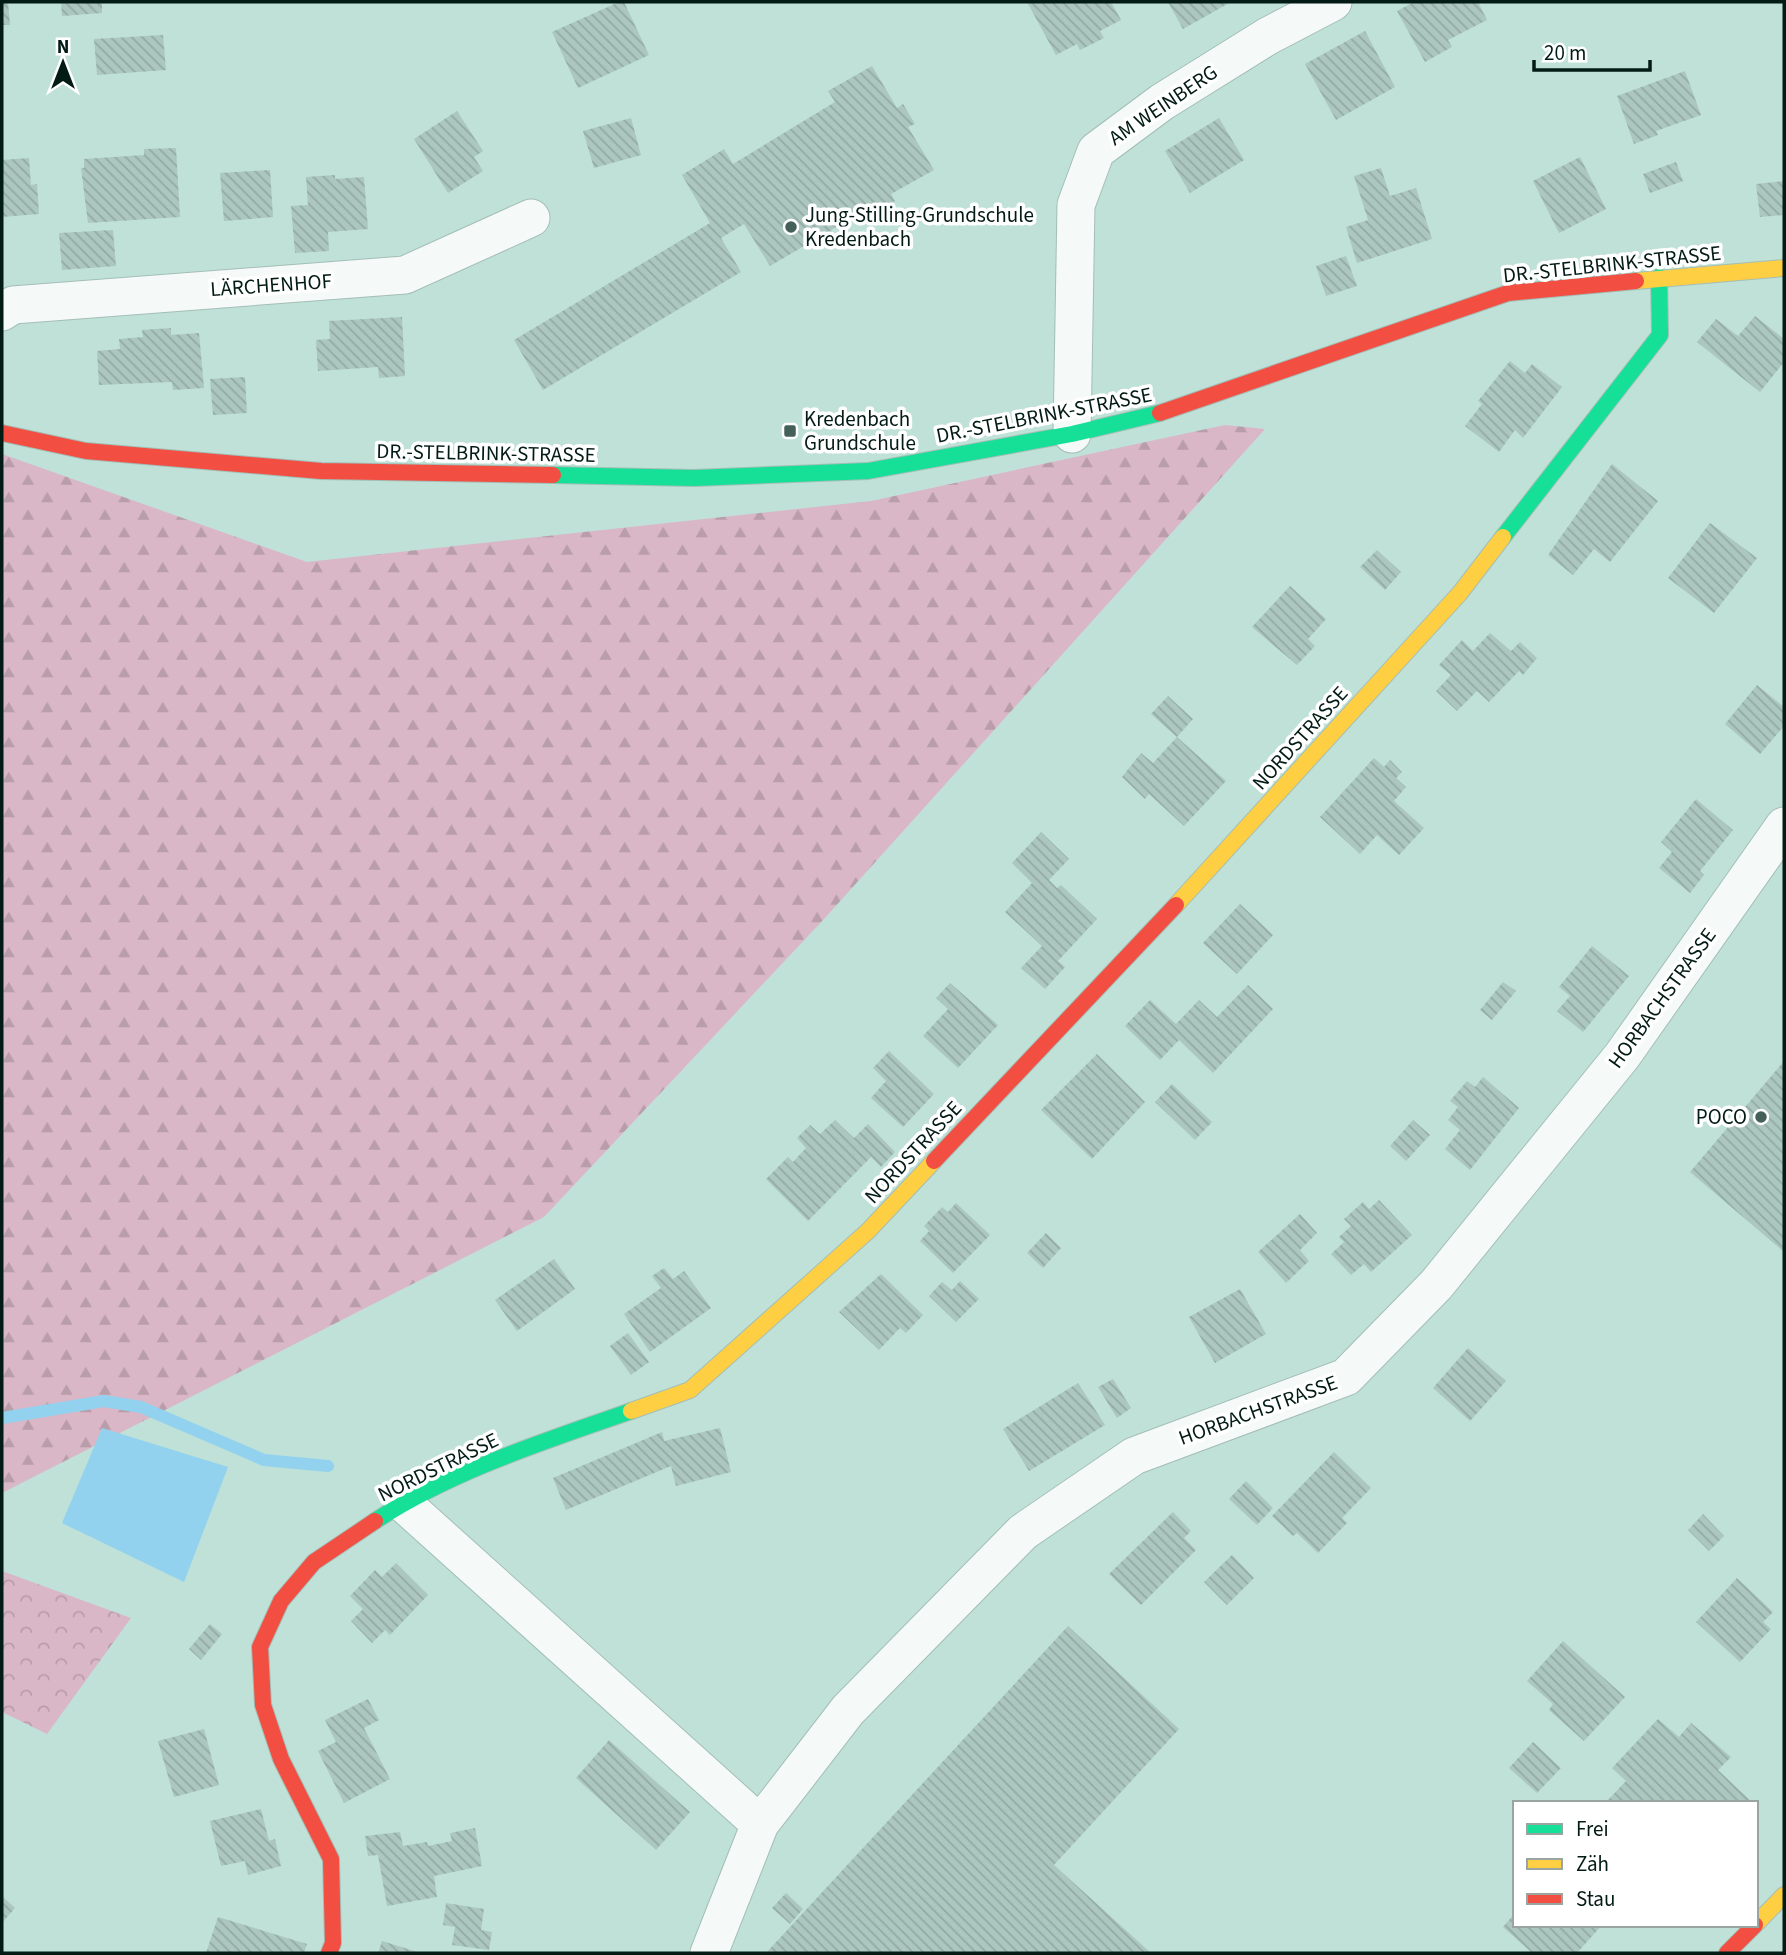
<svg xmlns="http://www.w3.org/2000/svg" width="1786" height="1955" viewBox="0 0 1786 1955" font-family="'Source Sans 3',sans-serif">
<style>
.forest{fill:url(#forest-firs)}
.park{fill:url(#park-crowns)}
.water{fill:#92d2ef}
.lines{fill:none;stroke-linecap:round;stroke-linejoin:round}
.stream{stroke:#92d2ef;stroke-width:12}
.building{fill:url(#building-back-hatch)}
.street-casing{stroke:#a4beb7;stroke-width:39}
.fast-casing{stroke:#a4beb7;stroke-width:18}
.slow-casing{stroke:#a4beb7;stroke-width:18}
.jam-casing{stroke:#a4beb7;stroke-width:18}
.street{stroke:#f5faf9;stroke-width:37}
.fast{stroke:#16e098;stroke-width:16}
.slow{stroke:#ffcf43;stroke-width:16}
.jam{stroke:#f24e42;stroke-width:16}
.poi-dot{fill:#456059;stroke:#fff;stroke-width:2.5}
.labels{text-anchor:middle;stroke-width:7;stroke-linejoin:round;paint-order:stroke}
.street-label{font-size:21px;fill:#031b15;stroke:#fff}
.poi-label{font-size:21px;fill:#031b15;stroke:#fff;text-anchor:start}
</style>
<defs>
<pattern id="forest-firs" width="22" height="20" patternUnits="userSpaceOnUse" patternTransform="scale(1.75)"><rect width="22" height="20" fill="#dab7c6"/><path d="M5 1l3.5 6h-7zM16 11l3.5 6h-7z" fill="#b99da9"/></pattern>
<pattern id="park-crowns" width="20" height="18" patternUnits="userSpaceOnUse" patternTransform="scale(1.75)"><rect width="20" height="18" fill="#dab7c6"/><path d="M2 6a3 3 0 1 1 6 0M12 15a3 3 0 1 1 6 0" fill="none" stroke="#b99da9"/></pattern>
<pattern id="building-back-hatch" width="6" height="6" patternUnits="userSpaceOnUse" patternTransform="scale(1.75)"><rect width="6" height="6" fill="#acc7bf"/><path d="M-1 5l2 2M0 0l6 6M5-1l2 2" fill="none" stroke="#92aaa3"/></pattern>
</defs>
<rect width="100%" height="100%" fill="#bfe1d7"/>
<path class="forest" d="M1225 425 1265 429 824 919 544 1217 2 1493V454L307 562 871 501Z"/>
<path class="park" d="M2 1571 131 1618 47 1734 2 1712Z"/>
<path class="water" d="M102 1428 228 1467 184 1582 62 1523Z"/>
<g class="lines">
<path class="stream" d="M2 1418 104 1401 141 1407 264 1460 328 1466"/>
</g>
<path class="building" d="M2 2H8L10 25H2Z
M61 2H102V13L62 16Z
M619 2H624L649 55 578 88 552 32Z
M1027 2H1111L1121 20 1100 31 1104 38 1080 50 1077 44 1056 55Z
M1168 2H1231L1183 29Z
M1414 2H1478L1487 20 1448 40 1452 47 1425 62 1397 11Z
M1365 31 1395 87 1336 120 1305 64Z
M163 35 166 70 97 75 94 39Z
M872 66 897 108 903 104 915 124 908 127 934 170 891 194 895 201 875 212 872 206 831 230 835 237 815 248 811 242 770 266 744 224 721 238 741 272 543 390 514 340 710 223 682 175 724 149 733 164 835 102 828 91Z
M1685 71 1701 115 1656 131 1658 135 1634 144 1617 96Z
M457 111 483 151 474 157 483 171 448 193 414 139Z
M631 118 641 155 594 168 583 131Z
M1219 118 1244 160 1190 193 1165 151Z
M176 148 180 217 88 223 81 168H84V159L144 155V149Z
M1580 157 1606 209 1559 233 1533 181Z
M29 158 31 185 37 184 39 214 2 217V160Z
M1676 162 1683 181 1650 193 1643 174Z
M1381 168 1390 196 1416 188 1432 239 1357 263 1346 227 1368 220 1354 176Z
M270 170 273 217 224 221 220 173Z
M335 175V179L364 177 368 229 328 232 329 251 295 253 291 206 308 205 306 177Z
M1784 181V215L1760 217 1756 184Z
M113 230 116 266 62 270 59 233Z
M1346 256 1357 286 1326 296 1316 266Z
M1755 316 1784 339V362L1760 392 1697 342 1716 319 1738 336Z
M402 317 405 376 379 378 378 367 318 371 316 340 330 339 329 321Z
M171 328V335L199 333 204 388 173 390 172 382 99 385 97 351 120 349 119 339 143 337 142 330Z
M1510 361 1525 373 1532 364 1562 387 1523 438 1515 430 1499 452 1465 426 1482 404 1478 401Z
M245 377 247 413 213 415 210 379Z
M1612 464 1658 501 1610 562 1594 549 1573 575 1548 555Z
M1710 523 1757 558 1714 613 1668 578Z
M1377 550 1401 572 1385 590 1360 567Z
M1290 586 1326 619 1308 639 1315 646 1297 665 1252 627Z
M1490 633 1511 651 1520 642 1537 658 1523 675 1519 671 1489 702 1477 691 1457 711 1436 691 1451 675 1439 665 1462 640 1473 651Z
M1757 685 1784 707V726L1760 754 1725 724Z
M1168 696 1193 719 1177 737 1151 714Z
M1177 737 1226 781 1184 826 1149 794 1145 799 1122 777 1141 753 1153 763Z
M1374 758 1384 767 1390 760 1402 772 1396 778 1406 787 1394 801 1424 828 1399 855 1377 835 1360 854 1320 817Z
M1696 799 1733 830 1700 871 1704 875 1690 893 1659 868 1672 852 1661 842Z
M1041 832 1069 859 1049 880 1057 888 1061 885 1097 919 1058 961 1065 967 1045 989 1021 968 1042 946 1005 912 1032 883 1012 863Z
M1240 904 1273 935 1237 974 1203 943Z
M1592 946 1629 976 1583 1032 1557 1011 1570 996 1559 987Z
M1503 982 1516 991 1492 1020 1480 1010Z
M950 983 998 1025 958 1068 923 1036 948 1009 936 998Z
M1248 985 1273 1009 1213 1073 1179 1040 1160 1060 1125 1026 1150 1000 1176 1024 1199 1000 1217 1017Z
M889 1051 934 1094 903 1127 871 1098 886 1081 873 1068Z
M1097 1054 1145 1102 1092 1159 1041 1110Z
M1784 1061V1252L1690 1172Z
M1483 1077 1519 1108 1470 1170 1445 1149 1460 1130 1448 1120 1458 1107 1450 1101 1467 1081 1475 1087Z
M1172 1084 1212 1122 1195 1140 1155 1102Z
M835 1120 854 1138 868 1124 895 1152 881 1167 871 1157 808 1221 766 1179 788 1157 793 1162 806 1148 797 1138 810 1125 820 1134Z
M1413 1120 1430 1135 1406 1161 1390 1146Z
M1379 1200 1412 1235 1371 1272 1364 1264 1351 1275 1331 1254 1344 1242 1339 1237 1351 1226 1344 1219 1363 1202 1369 1209Z
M956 1203 990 1235 953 1273 920 1241 929 1231 924 1226 942 1207 948 1212Z
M1300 1214 1317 1233 1300 1250 1309 1261 1286 1283 1258 1252Z
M1046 1233 1061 1248 1043 1268 1027 1253Z
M554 1259 575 1289 517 1331 495 1300Z
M664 1268 673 1279 684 1271 711 1308 650 1352 624 1314 661 1288 652 1276Z
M881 1274 923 1315 906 1333 900 1328 879 1350 839 1312Z
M960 1281 979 1299 956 1322 929 1296 942 1282 952 1290Z
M1240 1289 1266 1334 1215 1363 1189 1317Z
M628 1333 649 1362 631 1375 610 1346Z
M1468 1348 1506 1381 1470 1421 1433 1388Z
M1113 1379 1131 1408 1117 1418 1098 1387Z
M1078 1383 1105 1425 1029 1471 1003 1429Z
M720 1428 731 1472 676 1486 671 1466 566 1510 553 1478 662 1432 664 1441Z
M1334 1452 1371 1488 1342 1518 1347 1523 1318 1553 1297 1533 1293 1536 1272 1516Z
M1246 1481 1273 1508 1257 1525 1229 1499Z
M1173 1512 1191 1531 1184 1538 1196 1550 1141 1605 1109 1574Z
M1703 1514 1724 1536 1709 1551 1688 1530Z
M1232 1555 1254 1578 1227 1605 1204 1582Z
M396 1563 428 1595 390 1635 385 1630 372 1643 351 1621 363 1609 350 1596 375 1570 382 1577Z
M1737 1578 1773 1612 1763 1622 1771 1629 1740 1662 1696 1622Z
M210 1624 222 1634 201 1660 189 1649Z
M1068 1626 1179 1729 1054 1865 1151 1953H766Z
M1563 1641 1625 1697 1584 1741 1549 1710 1553 1704 1527 1681Z
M368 1699 379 1720 364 1728 390 1779 344 1803 318 1751 336 1742 325 1720Z
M1658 1719 1679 1737 1691 1723 1731 1757 1718 1770 1753 1803H1605L1626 1781 1612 1768Z
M204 1729 219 1785 174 1797 158 1741Z
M609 1740 690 1812 656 1850 576 1778Z
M1533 1742 1561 1768 1537 1793 1509 1768Z
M261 1809 269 1841 275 1839 281 1866 248 1875 245 1861 221 1866 210 1821Z
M475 1828 482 1866 434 1876 437 1897 387 1906 378 1855 368 1856 365 1836 400 1832 403 1846 427 1842 428 1846 452 1841 450 1833Z
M786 1893 803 1909 790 1924 772 1908Z
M2 1896 15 1908 2 1923Z
M446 1903 484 1909 481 1930 492 1932 489 1950 452 1945 455 1927 443 1925Z
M1515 1913V1925H1602L1577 1953H1532L1503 1927Z
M218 1917 307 1944 304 1953H206Z
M382 1941 421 1953H378Z"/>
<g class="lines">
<g class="street-casing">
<path id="street" d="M2 312 13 305 405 275 531 218
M1072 434 1076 205 1096 151 1162 102 1268 36 1333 2
M403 1503 760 1824
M709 1953 760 1824 848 1710 1023 1532 1134 1456 1346 1377 1436 1285 1622 1056 1784 826"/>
</g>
<g class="fast-casing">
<path id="fast" d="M553 475 694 478 868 471 1072 434 1160 413
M1503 537 1660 335 1659 277
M375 1521C453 1470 543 1442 631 1411"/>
</g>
<g class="slow-casing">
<path id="slow" d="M1636 281 1784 268
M1176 905 1460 593 1503 537
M631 1411 690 1390 868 1231 934 1161
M1756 1924 1784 1895"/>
</g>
<g class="jam-casing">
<path id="jam" d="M1160 413 1508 293 1636 281
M2 433 86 451 321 471 553 475
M934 1161 1176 905
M329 1953 333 1943 331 1859 281 1759 263 1705 260 1647 281 1601 314 1562 375 1521
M1727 1953 1755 1925"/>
</g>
<use href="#street" class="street"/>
<use href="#fast" class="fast"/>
<use href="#slow" class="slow"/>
<use href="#jam" class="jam"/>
</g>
<g class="poi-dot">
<circle cx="791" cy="227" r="7"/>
<rect x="783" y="424" width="14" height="14" rx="3.5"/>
<circle cx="1761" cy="1117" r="7"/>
</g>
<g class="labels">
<g class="street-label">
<text transform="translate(1163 105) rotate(-34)" y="7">AM WEINBERG</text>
<text transform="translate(1612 264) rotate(-6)" y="7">DR.-STELBRINK-STRASSE</text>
<text transform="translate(271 285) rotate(-4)" y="7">LÄRCHENHOF</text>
<text transform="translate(1044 415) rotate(-11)" y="7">DR.-STELBRINK-STRASSE</text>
<text transform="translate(486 453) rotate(1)" y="7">DR.-STELBRINK-STRASSE</text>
<text transform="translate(1300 738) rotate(-48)" y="7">NORDSTRASSE</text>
<text transform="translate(1662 998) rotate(-54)" y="7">HORBACHSTRASSE</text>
<text transform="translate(913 1152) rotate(-47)" y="7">NORDSTRASSE</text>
<text transform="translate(1258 1410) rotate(-20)" y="7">HORBACHSTRASSE</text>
<text transform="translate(438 1467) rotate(-26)" y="7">NORDSTRASSE</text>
</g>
<g class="poi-label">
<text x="805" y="222">Jung-Stilling-Grundschule<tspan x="805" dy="24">Kredenbach</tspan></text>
<text x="804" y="426">Kredenbach<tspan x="804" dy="24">Grundschule</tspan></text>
<text x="1747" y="1124" text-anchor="end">POCO</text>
</g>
</g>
<rect width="1786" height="1955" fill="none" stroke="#031b15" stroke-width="7"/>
<rect x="1513" y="1801" width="245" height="126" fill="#ffffff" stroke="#9aa4a1" stroke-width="2"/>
<rect x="1527" y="1824" width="35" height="10" fill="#16e098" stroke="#9aa4a1" stroke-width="2"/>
<text x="1576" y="1836" font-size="21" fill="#031b15">Frei</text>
<rect x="1527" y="1859" width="35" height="10" fill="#ffcf43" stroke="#9aa4a1" stroke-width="2"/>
<text x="1576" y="1871" font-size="21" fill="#031b15">Zäh</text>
<rect x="1527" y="1894" width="35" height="10" fill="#f24e42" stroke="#9aa4a1" stroke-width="2"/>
<text x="1576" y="1906" font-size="21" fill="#031b15">Stau</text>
<g transform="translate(63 63)" stroke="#ffffff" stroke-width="5" paint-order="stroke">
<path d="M0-5L12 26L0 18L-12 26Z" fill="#031b15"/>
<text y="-10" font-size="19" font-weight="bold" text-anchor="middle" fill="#031b15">N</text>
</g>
<path d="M1534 60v10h116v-10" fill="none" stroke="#031b15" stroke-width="3.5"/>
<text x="1544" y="60" font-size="21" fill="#031b15" stroke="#ffffff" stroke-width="5" paint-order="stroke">20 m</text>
</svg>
